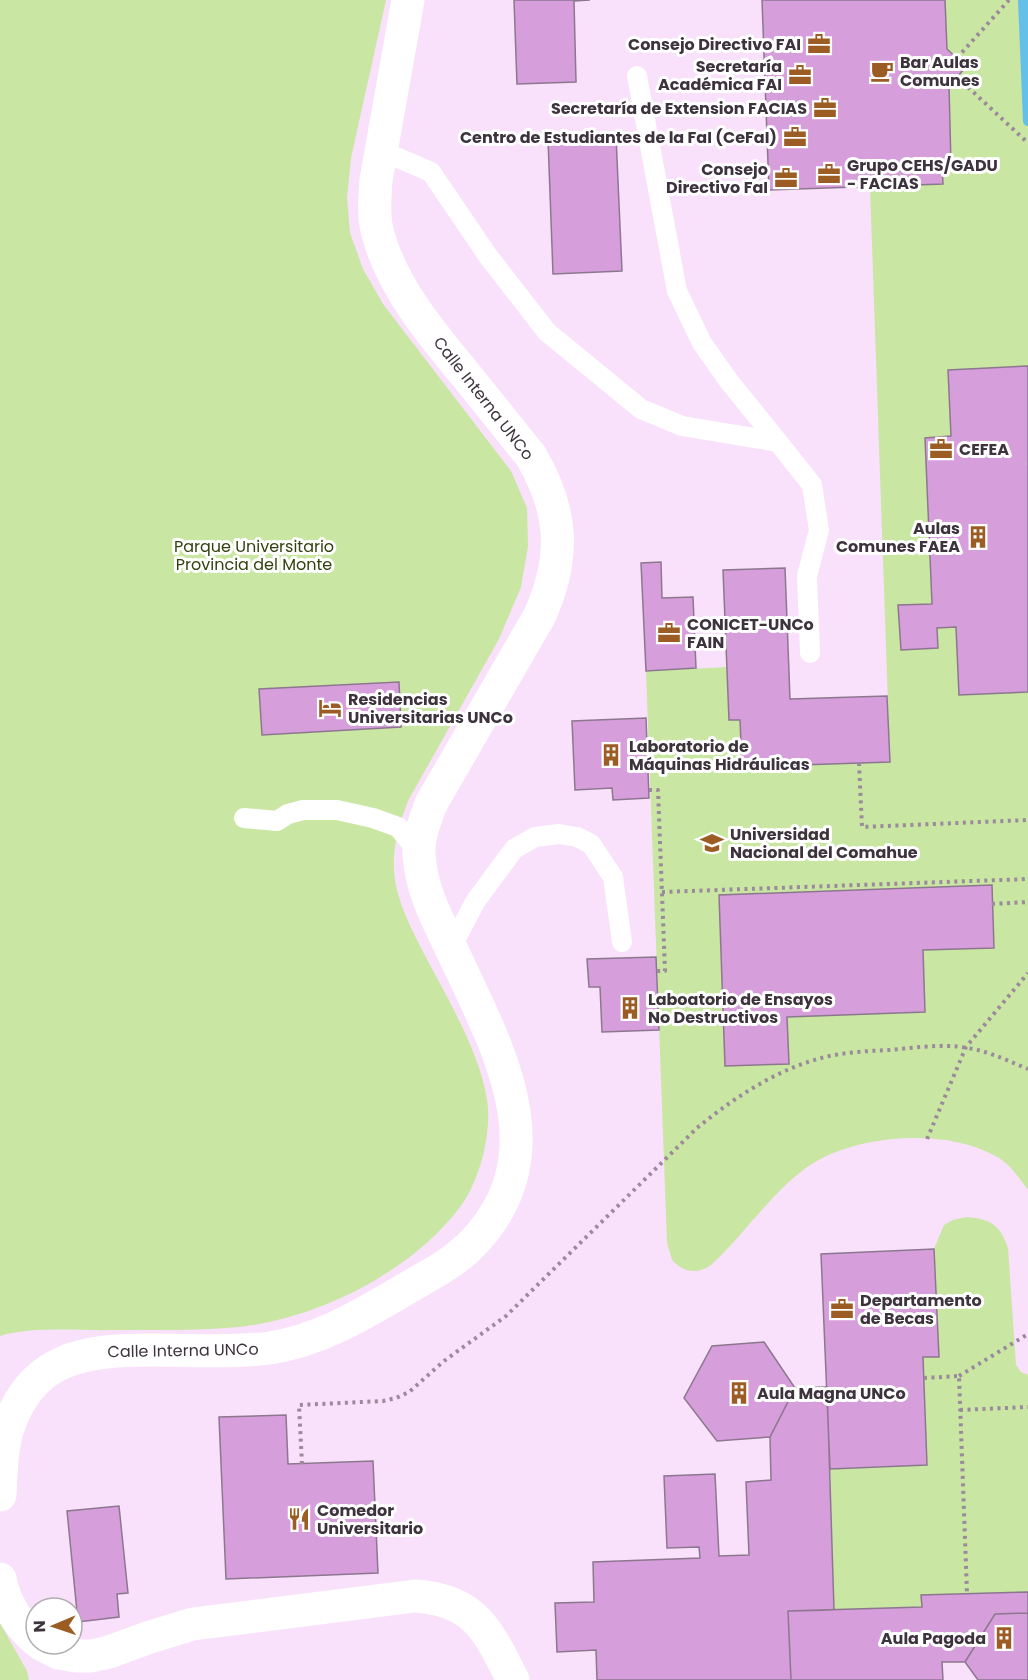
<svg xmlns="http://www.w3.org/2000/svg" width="1028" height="1680" viewBox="0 0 1028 1680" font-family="Poppins,sans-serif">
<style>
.green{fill:#c9e6a2}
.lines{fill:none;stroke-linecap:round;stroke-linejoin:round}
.stream{stroke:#65c0e9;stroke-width:10}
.building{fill:#d79edc;stroke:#8d778f;stroke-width:1.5}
.path{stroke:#9b8a9c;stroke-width:4;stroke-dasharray:3 4.5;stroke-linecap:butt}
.lane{stroke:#fff;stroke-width:20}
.street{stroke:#fff;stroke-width:33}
.labels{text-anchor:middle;stroke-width:6;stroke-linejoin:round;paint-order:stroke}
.poi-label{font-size:16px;font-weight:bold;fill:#3d333d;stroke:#fff;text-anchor:start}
.street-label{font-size:16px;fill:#3d333d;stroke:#fff}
.park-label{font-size:16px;fill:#30430d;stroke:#fff}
</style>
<rect width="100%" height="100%" fill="#f9e0fb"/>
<path class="green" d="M0 0H386L351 158 347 197 350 233 363 269 383 304 511 471 527 508 528 546 521 587 499 639 409 799C397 828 389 858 397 890 402 910 411 928 420 946 444 993 479 1048 487 1100 490 1118 487 1138 483 1156 478 1173 471 1193 460 1207 411 1272 319 1318 239 1327 197 1331 154 1330 112 1330 77 1331 33 1326 0 1336Z
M945 0H1028V366L948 370 951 436 925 438 932 604 898 606 901 650 938 648 937 628 956 627 959 695 1028 692V1190C1019 1178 1010 1164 997 1157 947 1127 854 1134 807 1167 770 1194 744 1235 711 1265 697 1275 683 1272 672 1260L667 1242 646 671 727 667 729 720H740L742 767 890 761 870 187 943 184 942 165H951L949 86 966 67 947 49Z
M967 1217C991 1219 1000 1225 1008 1248L1016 1365 1021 1372 1028 1375V1592L922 1595V1607L834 1610 830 1469 927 1465 923 1357H938L934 1249 944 1225 953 1220Z
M0 1623 27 1671 29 1680H0Z"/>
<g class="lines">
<path class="stream" d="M1023 0 1028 121"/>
</g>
<path class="building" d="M514 0H590L574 1 576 82 517 84Z
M762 0H945L947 49 966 67 949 86 951 165H942L943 184 769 190Z
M616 136 622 271 553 274 548 139Z
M1028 366V692L959 695 956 627 937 628 938 648 901 650 898 605 932 604 925 438 951 436 948 370Z
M661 562 662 598 693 597 696 668 646 671 641 563Z
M785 568 790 699 887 696 890 762 742 767 740 720H729L723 570Z
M399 682 401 727 262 735 259 689Z
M646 718 649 798 613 800 612 788 575 790 572 721Z
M992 885 994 948 923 950 925 1012 787 1017 789 1064 725 1066 719 895Z
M656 957 659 1030 602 1032 600 987H589L587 959Z
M934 1249 939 1357H923L927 1465 830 1469 821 1254Z
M764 1342 795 1388 770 1437 717 1441 684 1398 712 1346Z
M827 1387 834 1610 788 1611 791 1680H597L596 1650 557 1652 555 1603 594 1602 593 1562 700 1558 699 1547 667 1548 664 1476 715 1474 719 1556 749 1555 746 1482 771 1480 770 1437 795 1388Z
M286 1415 288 1464 373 1461 378 1573 226 1579 219 1417Z
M119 1506 128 1593 117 1594 119 1617 78 1622 67 1511Z
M1028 1592V1613L995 1614 965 1662H942L943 1680H791L788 1611 922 1607 921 1595Z
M1028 1613V1680H978L965 1662 995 1614Z"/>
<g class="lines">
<path class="path" d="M957 58 1009 0
M957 77 1028 143
M1027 463H1028
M859 763 862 827 1028 820
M649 790H658L665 971H657
M662 892 1028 879
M992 904 1028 902
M927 1139 966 1047 1028 973
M959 1376 1028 1334
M924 1378 959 1376 967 1593
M960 1410 1028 1407
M302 1464 299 1405 383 1401 396 1398 409 1392 444 1361 506 1316 697 1128C735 1097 777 1069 825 1057 846 1052 868 1051 889 1050 915 1048 942 1043 967 1048 989 1051 1008 1061 1028 1069"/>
<path class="lane" d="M637 76 677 291 702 343 728 380 778 442
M382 151 431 172 488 256 547 332 641 409 682 426 778 442 812 485 819 530 807 576 810 653
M244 818 277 821 288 814 303 810H337L373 818 398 827 419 853
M451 948 475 902 514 849 535 837 559 834 577 837 591 844 613 877 622 942"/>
<path class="street" d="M0 1495C1 1474 1 1452 7 1431 30 1357 84 1350 152 1350 191 1350 231 1353 270 1348 323 1340 366 1312 411 1286 431 1274 453 1263 469 1247 563 1154 495 1044 450 946 436 917 421 888 419 855 418 838 425 820 431 804L540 615C566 556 563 511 531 456 509 429 487 401 465 374 430 332 390 284 377 230 373 214 375 196 376 180L408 0
M0 1579C4 1601 18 1625 36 1640
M41 1644 58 1653 76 1656H91L109 1652 150 1637 193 1624 415 1596C476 1600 488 1631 513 1680"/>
</g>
<defs>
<g id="office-bare" transform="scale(1.8)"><path d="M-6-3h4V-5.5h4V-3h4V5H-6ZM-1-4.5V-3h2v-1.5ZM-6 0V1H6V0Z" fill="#9c5d25" stroke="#fff" stroke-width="2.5" paint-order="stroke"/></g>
<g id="cafe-bare" transform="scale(1.8)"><path d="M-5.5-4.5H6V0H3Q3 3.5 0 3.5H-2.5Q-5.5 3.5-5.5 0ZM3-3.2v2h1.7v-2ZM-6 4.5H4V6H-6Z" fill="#9c5d25" stroke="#fff" stroke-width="2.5" paint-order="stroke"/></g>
<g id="building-bare" transform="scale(1.8)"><path d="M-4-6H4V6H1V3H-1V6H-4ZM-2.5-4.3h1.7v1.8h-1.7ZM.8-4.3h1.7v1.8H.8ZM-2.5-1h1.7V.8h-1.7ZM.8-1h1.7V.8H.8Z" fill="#9c5d25" stroke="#fff" stroke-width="2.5" paint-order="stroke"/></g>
<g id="hotel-bare" transform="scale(1.8)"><path d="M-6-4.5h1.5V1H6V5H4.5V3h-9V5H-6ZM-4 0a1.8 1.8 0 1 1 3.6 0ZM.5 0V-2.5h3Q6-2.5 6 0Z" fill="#9c5d25" stroke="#fff" stroke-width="2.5" paint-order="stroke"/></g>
<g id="university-bare" transform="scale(1.8)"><path d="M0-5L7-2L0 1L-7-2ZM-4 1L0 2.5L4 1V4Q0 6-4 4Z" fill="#9c5d25" stroke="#fff" stroke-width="2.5" paint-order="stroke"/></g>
<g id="restaurant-bare" transform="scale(1.8)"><path d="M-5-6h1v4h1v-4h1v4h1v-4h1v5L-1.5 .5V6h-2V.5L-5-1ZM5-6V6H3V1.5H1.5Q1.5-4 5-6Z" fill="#9c5d25" stroke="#fff" stroke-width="2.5" paint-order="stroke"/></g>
</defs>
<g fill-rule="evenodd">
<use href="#office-bare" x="819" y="44"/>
<use href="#cafe-bare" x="882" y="71"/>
<use href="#office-bare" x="800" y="75"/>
<use href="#office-bare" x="825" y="108"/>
<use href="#office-bare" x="795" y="137"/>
<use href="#office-bare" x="829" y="174"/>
<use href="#office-bare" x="786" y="178"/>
<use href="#office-bare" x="941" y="449"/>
<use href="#building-bare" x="978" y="537"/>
<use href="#office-bare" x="669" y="633"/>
<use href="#hotel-bare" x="330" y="708"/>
<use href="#building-bare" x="611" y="755"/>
<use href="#university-bare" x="712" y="843"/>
<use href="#building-bare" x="630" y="1008"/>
<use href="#office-bare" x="842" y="1309"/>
<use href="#building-bare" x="739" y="1393"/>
<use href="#restaurant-bare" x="299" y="1519"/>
<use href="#building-bare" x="1004" y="1638"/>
</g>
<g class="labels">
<g class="poi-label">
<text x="801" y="50" text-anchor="end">Consejo Directivo FAI</text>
<text x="900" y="68">Bar Aulas<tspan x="900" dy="18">Comunes</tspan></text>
<text x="782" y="72" text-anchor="end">Secretaría<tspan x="782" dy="18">Académica FAI</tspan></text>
<text x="807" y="114" text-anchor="end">Secretaría de Extension FACIAS</text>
<text x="777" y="143" text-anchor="end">Centro de Estudiantes de la FaI (CeFaI)</text>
<text x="847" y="171">Grupo CEHS/GADU<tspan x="847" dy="18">- FACIAS</tspan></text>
<text x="768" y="175" text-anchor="end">Consejo<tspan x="768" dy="18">Directivo FaI</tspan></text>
<text x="959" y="455">CEFEA</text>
<text x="960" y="534" text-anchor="end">Aulas<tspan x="960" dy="18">Comunes FAEA</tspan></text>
<text x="687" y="630">CONICET-UNCo<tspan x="687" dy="18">FAIN</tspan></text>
<text x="348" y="705">Residencias<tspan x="348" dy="18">Universitarias UNCo</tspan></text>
<text x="629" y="752">Laboratorio de<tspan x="629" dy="18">Máquinas Hidráulicas</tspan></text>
<text x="730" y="840">Universidad<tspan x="730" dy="18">Nacional del Comahue</tspan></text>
<text x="648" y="1005">Laboatorio de Ensayos<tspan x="648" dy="18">No Destructivos</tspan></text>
<text x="860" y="1306">Departamento<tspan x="860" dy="18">de Becas</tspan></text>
<text x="757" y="1399">Aula Magna UNCo</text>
<text x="317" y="1516">Comedor<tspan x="317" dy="18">Universitario</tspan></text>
<text x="986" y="1644" text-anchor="end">Aula Pagoda</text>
</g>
<g class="street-label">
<text transform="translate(484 398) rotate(52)" y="6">Calle Interna UNCo</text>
<text transform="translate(183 1350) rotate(-1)" y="6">Calle Interna UNCo</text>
</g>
<g class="park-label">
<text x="254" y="552">Parque Universitario<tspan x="254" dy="18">Provincia del Monte</tspan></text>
</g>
</g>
<g transform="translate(54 1626) rotate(268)"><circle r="28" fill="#ffffff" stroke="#b1adb1" stroke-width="1.5"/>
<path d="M0-4.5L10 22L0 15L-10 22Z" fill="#9c5d25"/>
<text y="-9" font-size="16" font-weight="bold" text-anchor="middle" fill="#3d333d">N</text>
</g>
</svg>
